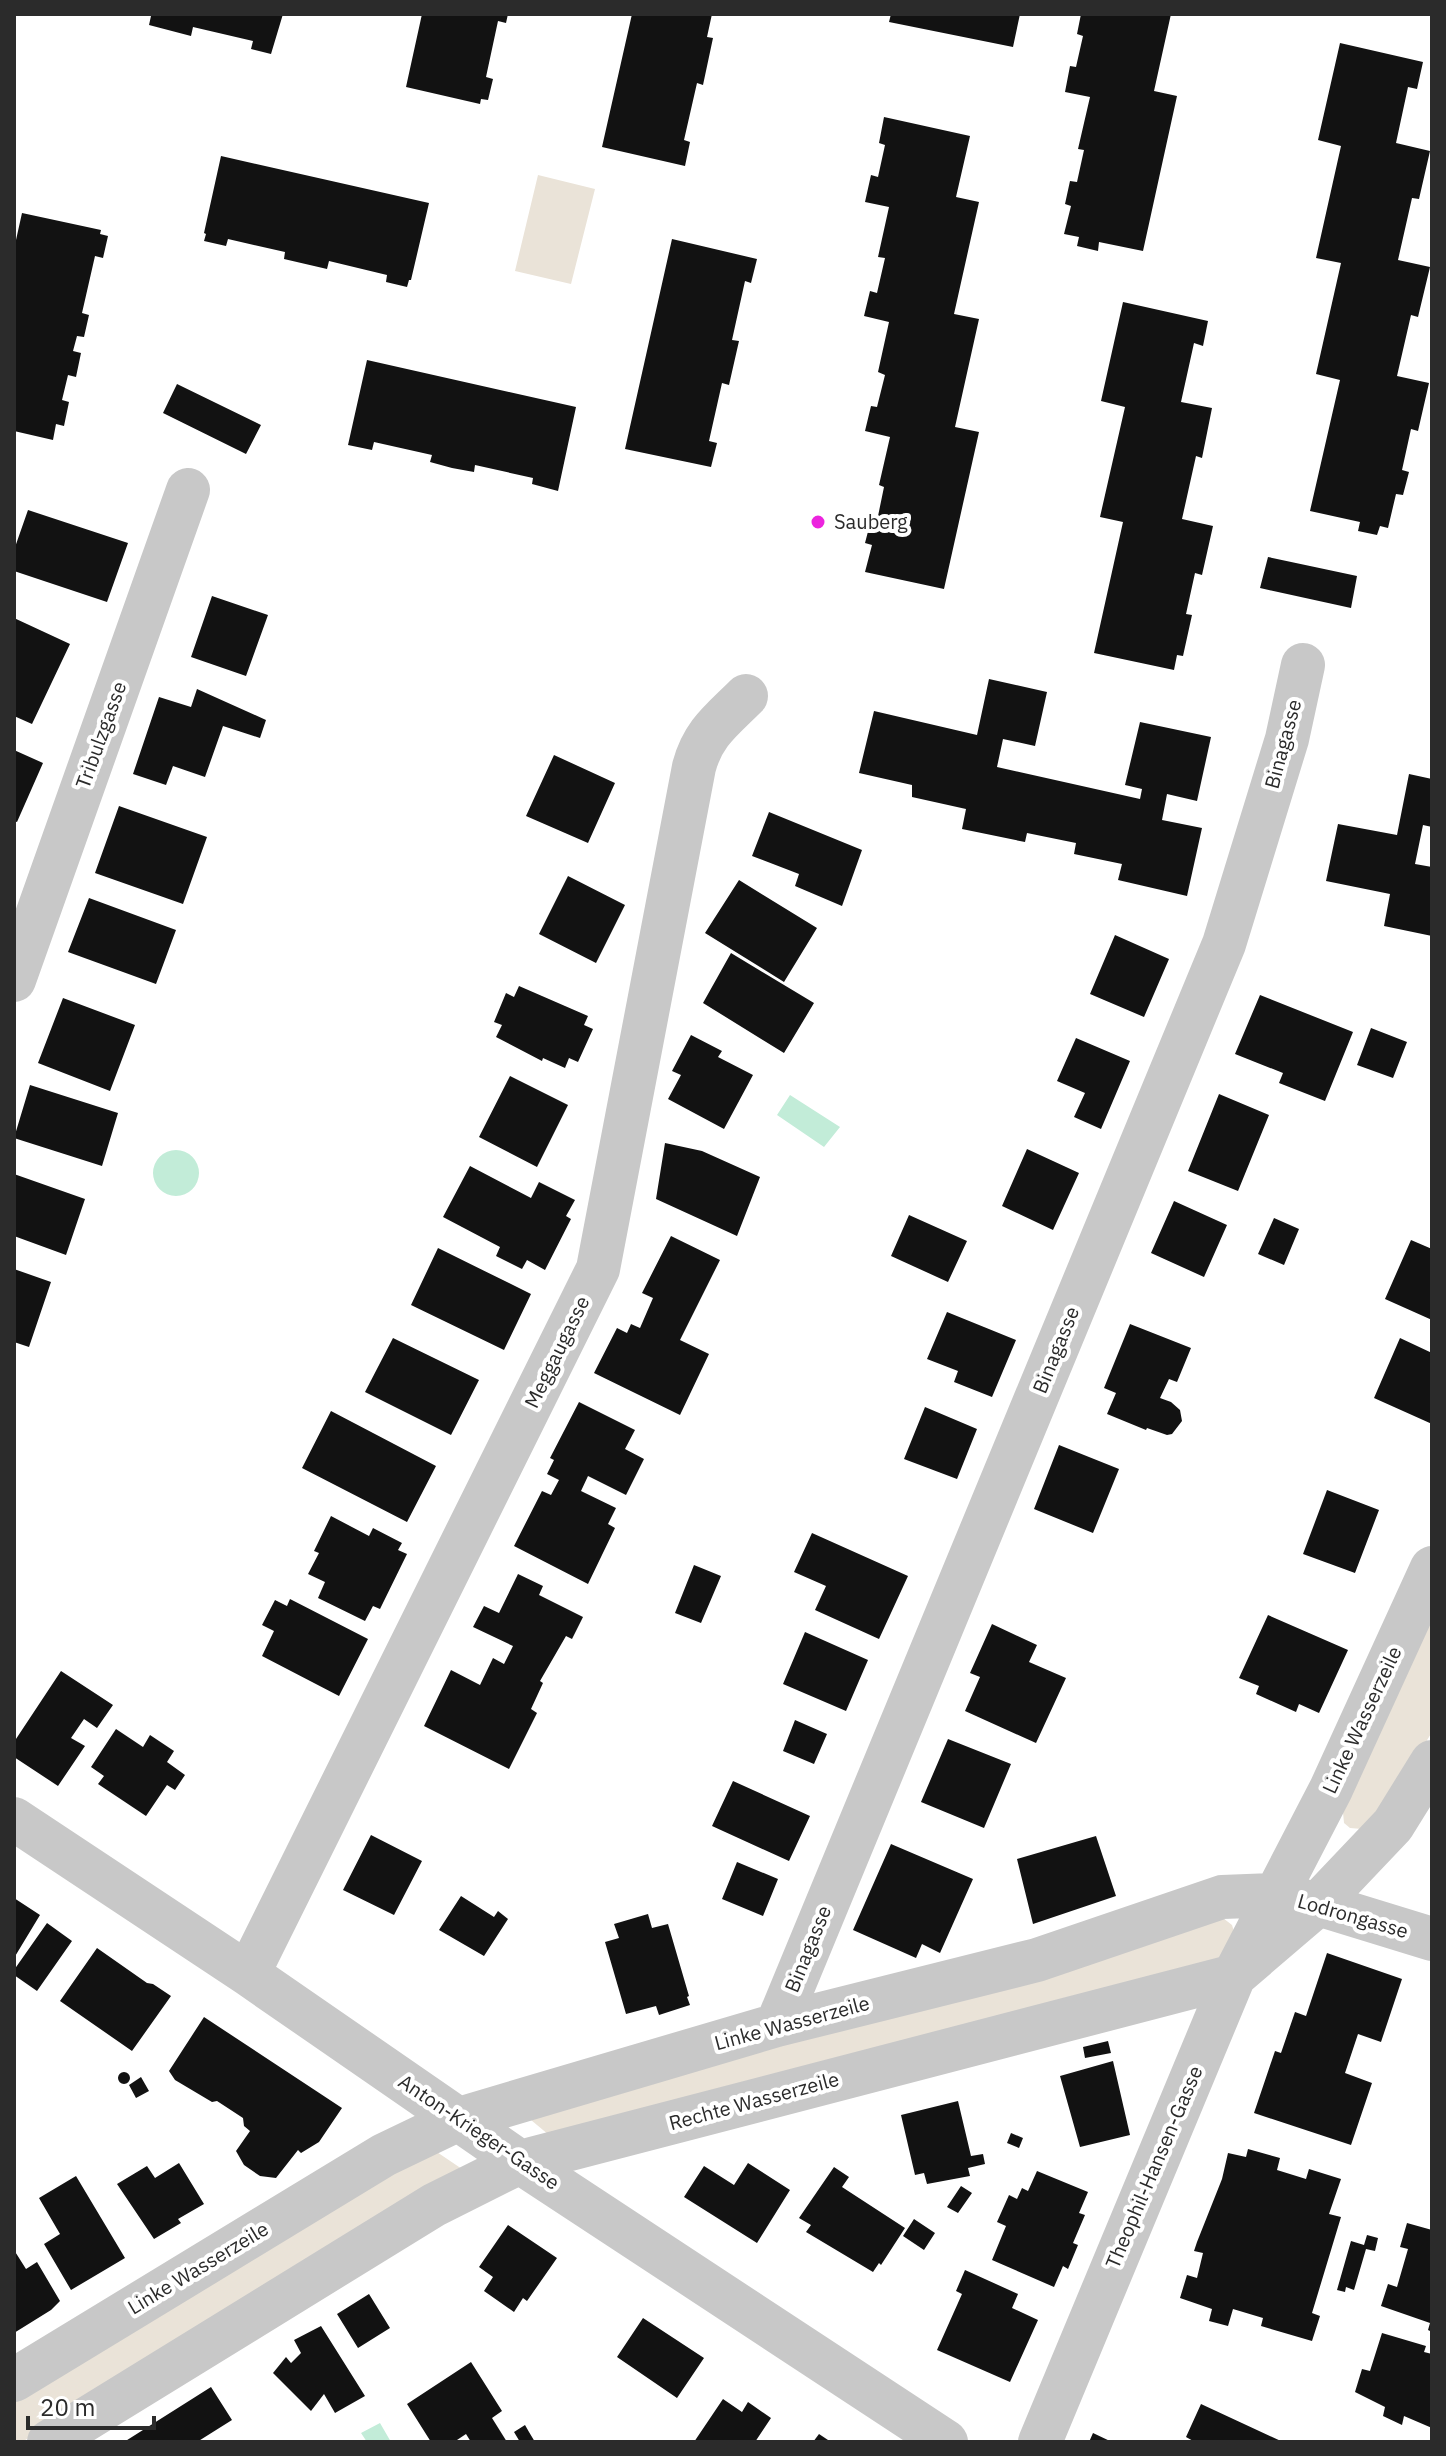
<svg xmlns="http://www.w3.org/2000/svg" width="1446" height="2456" viewBox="0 0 1446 2456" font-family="'IBM Plex Sans',sans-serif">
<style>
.green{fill:#eae3d8}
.water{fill:#c2ecd8}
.building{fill:#121212}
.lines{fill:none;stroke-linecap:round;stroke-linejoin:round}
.minor{stroke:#c8c8c8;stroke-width:44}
.poi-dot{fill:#ec24de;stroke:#fff;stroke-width:3}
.labels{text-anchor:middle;stroke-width:8;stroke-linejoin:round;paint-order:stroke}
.poi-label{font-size:20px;fill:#2b2b2b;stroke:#fff;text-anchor:start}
.street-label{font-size:20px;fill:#2b2b2b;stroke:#fff}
</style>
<rect width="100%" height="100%" fill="#fff"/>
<path class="green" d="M538 175 595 189 571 284 515 271Z
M1432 1614V1732L1401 1783 1362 1829 1350 1828 1344 1823 1343 1812Z
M1223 1918 1232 1925 1236 1938 1222 1963 555 2140 531 2120 542 2111Z
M428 2146 462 2169 22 2442H14V2398Z"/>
<path class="water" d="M790 1095 840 1127 824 1147 777 1115Z
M153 1173a23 23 0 1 1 46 0a23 23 0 1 1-46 0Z
M380 2423 391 2442H367L361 2433Z"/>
<path class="building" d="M145 14H283L271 54 251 49 253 41 193 27 191 36 149 25 151 16Z
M422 14H508L506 23 498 21 486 77 493 79 488 100 481 99 480 104 406 87Z
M632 14H712L707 37 713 38 703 85 697 83 684 140 690 142 685 166 602 147Z
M891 14H1020L1013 47 889 22Z
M1081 14H1171L1154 91 1177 96 1143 251 1099 242 1098 251 1077 246 1079 237 1064 234 1071 206 1065 204 1070 181 1077 182 1084 150 1078 149 1090 97 1065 92 1070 66 1076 67 1083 36 1077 34Z
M1340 43 1423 62 1417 89 1408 87 1396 143 1430 151 1419 199 1412 198 1398 260 1430 267 1418 317 1411 315 1397 376 1429 383 1418 431 1411 429 1402 470 1409 472 1403 495 1396 494 1388 528 1380 526 1377 535 1358 531 1360 522 1310 511 1340 380 1316 374 1341 263 1316 258 1341 146 1318 140Z
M884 117 970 136 956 197 979 202 954 314 979 319 955 427 979 432 944 589 865 572 872 545 865 543 871 520 877 521 884 487 879 485 890 437 865 431 871 406 877 407 885 375 878 372 889 322 864 316 870 291 877 293 885 258 878 257 889 207 865 202 871 175 878 177 885 145 879 143Z
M221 156 429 203 411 280H409L407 287 386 282 387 275 329 261 327 269 284 259 285 252 228 239 226 246 204 241 206 234 204 233Z
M22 213 101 230 100 234 108 236 103 258 95 256 82 313 89 315 84 337 77 336 73 351 81 353 76 377 68 375 62 400 69 402 64 426 56 424 53 440 14 431V249Z
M672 239 757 259 751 283 745 281 732 340 739 341 729 385 722 383 709 441 717 443 711 467 625 449Z
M1123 302 1208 321 1203 346 1194 343 1181 402 1212 408 1202 458 1196 456 1182 519 1213 526 1202 575 1195 573 1186 614 1192 615 1183 656 1177 655 1174 670 1094 653 1123 522 1100 517 1125 407 1101 401Z
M367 360 576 407 558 491 532 484 533 478 475 465 474 472 452 468 430 462 432 455 374 442 372 450 348 445Z
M177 384 261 425 246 454 163 413Z
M28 510 128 543 107 602 14 571V550Z
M1268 557 1357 576 1351 608 1260 588Z
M212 596 268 615 246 676 191 657Z
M14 618 70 644 32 724 14 716Z
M989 679 1047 692 1035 746 1003 739 997 767 1140 799 1142 789 1125 785 1140 722 1211 737 1197 801 1167 794 1162 820 1202 828 1187 896 1118 880 1122 864 1074 854 1076 843 1027 833 1025 842 962 829 966 809 912 797V785L859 773 874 711 977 735Z
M197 689 266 720 260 738 223 726 205 777 173 766 166 785 133 774 159 697 191 707Z
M14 750 43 763 17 822 14 821Z
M554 755 615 783 588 843 526 816Z
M1409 774 1432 779V827L1423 825 1415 864 1432 867V936L1384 926 1390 894 1326 881 1338 824 1397 835Z
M119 806 207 837 183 904 95 873Z
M769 812 862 850 842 906 795 886 799 874 752 856Z
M568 876 625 905 596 963 539 934Z
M739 880 817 928 784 982 705 933Z
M89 898 176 930 156 984 68 952Z
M1115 935 1169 959 1144 1017 1090 994Z
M731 953 814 1003 784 1053 703 1003Z
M519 986 588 1016 584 1025 593 1029 578 1062 569 1058 565 1068 543 1058 542 1061 496 1037 502 1025 494 1022 506 993 514 997Z
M1260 995 1353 1032 1325 1101 1279 1083 1283 1073 1235 1054Z
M63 998 135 1025 110 1091 38 1063Z
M1371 1028 1407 1042 1393 1078 1357 1065Z
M691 1035 722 1051 718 1057 753 1075 724 1129 668 1099 681 1075 672 1071Z
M1076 1038 1130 1061 1101 1129 1074 1117 1085 1093 1057 1081Z
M510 1076 568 1105 537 1167 479 1137Z
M30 1085 118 1113 102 1166 14 1138Z
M1219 1094 1269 1115 1238 1191 1188 1171Z
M665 1143 702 1151 760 1177 737 1236 656 1199Z
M1027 1149 1079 1173 1053 1230 1002 1206Z
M470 1166 531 1198 539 1182 575 1200 566 1216 571 1219 545 1270 527 1260 522 1269 496 1256 500 1247 443 1217Z
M14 1174 85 1199 66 1255 14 1236Z
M1174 1201 1227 1225 1204 1277 1151 1253Z
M909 1215 967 1241 948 1282 891 1256Z
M1274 1218 1299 1229 1284 1265 1258 1254Z
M671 1236 720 1260 680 1340 709 1354 680 1415 594 1373 617 1328 627 1333 631 1324 640 1328 653 1298 642 1293Z
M1411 1240 1432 1249V1320L1385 1299Z
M438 1248 531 1294 504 1350 411 1305Z
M14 1269 51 1282 29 1347 14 1342Z
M947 1312 1016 1340 992 1397 954 1382 958 1371 927 1359Z
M1130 1324 1191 1348 1177 1382 1169 1379 1160 1398 1171 1402 1180 1410 1182 1421 1172 1434 1167 1435 1147 1428 1146 1430 1107 1414 1116 1393 1104 1388Z
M393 1338 479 1380 451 1435 365 1392Z
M1400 1338 1432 1353V1424L1374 1398Z
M579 1402 635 1430 625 1449 644 1459 626 1495 588 1476 581 1491 616 1508 608 1524 615 1528 588 1584 514 1546 542 1491 551 1495 559 1480 547 1474 554 1460 550 1458Z
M925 1407 977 1429 957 1479 904 1459Z
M331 1411 436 1466 407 1522 302 1468Z
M1059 1445 1119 1469 1093 1533 1034 1509Z
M1327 1490 1379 1510 1355 1573 1303 1554Z
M331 1516 369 1536 373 1528 402 1543 398 1550 407 1554 380 1609 373 1606 365 1621 318 1598 325 1582 308 1574 319 1553 314 1551Z
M812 1533 908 1576 879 1639 815 1610 826 1586 794 1572Z
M694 1565 721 1576 701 1623 675 1613Z
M518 1574 543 1586 539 1595 583 1617 572 1639 566 1636 540 1681 543 1683 531 1709 537 1713 509 1769 424 1726 451 1670 480 1685 493 1658 504 1664 513 1646 473 1627 484 1606 499 1613Z
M290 1599 368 1639 339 1696 262 1656 274 1631 262 1625 275 1600 287 1606Z
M1268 1615 1348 1650 1319 1713 1299 1704 1296 1712 1256 1694 1259 1686 1239 1678Z
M992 1624 1037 1645 1029 1662 1066 1678 1036 1743 965 1711 980 1677 970 1673Z
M805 1632 868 1660 846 1711 783 1684Z
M61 1671 113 1705 97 1728 84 1719 71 1738 85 1746 58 1786 14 1757V1742Z
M795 1720 827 1734 814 1764 783 1751Z
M116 1729 143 1747 150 1735 174 1751 167 1762 185 1775 175 1790 167 1785 146 1816 98 1784 104 1776 91 1767Z
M948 1739 1011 1764 984 1828 921 1802Z
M733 1781 810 1816 789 1861 712 1826Z
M371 1835 422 1861 394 1915 343 1890Z
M1096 1836 1116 1896 1033 1924 1017 1859Z
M891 1844 973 1879 940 1953 922 1944 916 1958 853 1930Z
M737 1862 778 1879 763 1916 722 1899Z
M461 1896 494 1917 498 1911 508 1919 484 1956 439 1930Z
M14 1898 40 1915 14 1958Z
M648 1914 652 1928 668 1924 689 1996 687 1997 690 2005 659 2015 656 2006 626 2014 605 1942 619 1938 614 1924Z
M47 1923 72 1941 37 1991 14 1975V1970Z
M97 1948 147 1983 153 1984 171 1996 132 2051 60 2001Z
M1327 1953 1402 1979 1381 2042 1358 2034 1345 2073 1372 2083 1351 2145 1254 2113 1275 2051 1281 2053 1295 2012 1306 2016Z
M204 2017 342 2108 319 2142 301 2153 298 2150 276 2178 260 2176 244 2165 236 2151 250 2131 244 2126 243 2118 217 2101 212 2102 175 2080 169 2071Z
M1108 2041 1111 2053 1085 2058 1083 2047Z
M1113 2061 1130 2135 1080 2147 1060 2076Z
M118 2078a6 6 0 1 1 12 0a6 6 0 1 1-12 0Z
M141 2077 149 2091 136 2098 129 2085Z
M958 2101 971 2156 983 2154 985 2164 968 2168 970 2176 927 2184 924 2173 915 2175 901 2115Z
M1011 2133 1023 2138 1019 2148 1007 2143Z
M1248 2149 1280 2158 1277 2170 1306 2179 1309 2169 1341 2179 1329 2214 1341 2217 1312 2313 1320 2316 1312 2341 1261 2326 1263 2318 1233 2309 1228 2326 1209 2321 1212 2309 1180 2298 1187 2275 1197 2278 1203 2253 1194 2251 1197 2242 1222 2179 1228 2153 1246 2157Z
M179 2163 204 2204 178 2219 181 2223 154 2239 117 2184 147 2166 155 2178Z
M748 2163 790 2190 757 2243 684 2197 704 2166 734 2185Z
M834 2167 849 2177 842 2187 905 2228 881 2265 879 2263 873 2272 806 2232 811 2225 799 2218Z
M1037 2171 1088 2192 1079 2213 1085 2215 1073 2243 1078 2245 1068 2269 1063 2266 1054 2287 992 2260 1006 2226 997 2222 1009 2195 1017 2199 1022 2188 1028 2191Z
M76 2176 125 2258 71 2290 44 2244 60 2234 39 2198Z
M961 2186 972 2193 958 2213 947 2207Z
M914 2219 935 2233 924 2250 903 2236Z
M1407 2223 1432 2230V2332L1428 2330 1430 2323 1381 2306 1388 2284 1397 2287 1408 2249 1400 2247Z
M508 2225 557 2258 527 2301 523 2298 514 2312 484 2291 493 2277 479 2267Z
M1367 2235 1378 2238 1375 2251 1366 2249 1354 2290 1346 2287 1345 2292 1337 2290 1351 2241 1364 2245Z
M14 2250 26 2269 37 2262 60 2301 51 2310 14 2333Z
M965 2270 1018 2294 1012 2308 1038 2320 1010 2382 937 2350 962 2294 956 2291Z
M369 2294 390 2328 358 2348 337 2314Z
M643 2318 704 2358 677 2398 617 2357Z
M321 2326 365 2396 335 2413 324 2394 311 2411 273 2373 286 2357 291 2363 301 2353 294 2340Z
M1382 2333 1426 2346 1424 2352 1432 2354V2428L1404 2416 1402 2425 1383 2416 1385 2407 1355 2392 1362 2369 1370 2371Z
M471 2362 502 2411 492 2418 507 2442H471L466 2434 454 2442H431L407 2404Z
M211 2387 232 2420 197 2442H124Z
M723 2399 742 2412 748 2402 771 2418 755 2442H694Z
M1201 2404 1283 2442H1195L1186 2437Z
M525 2425 529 2432 535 2442H520L514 2432Z
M1093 2433 1112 2442H1089Z
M819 2434 831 2442H813Z"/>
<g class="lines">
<path class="minor" d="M14 980 188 490
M14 1819 248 1974 520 2162 946 2442
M248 1974 598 1269 694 767C703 733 722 720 746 696
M777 2025 1224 944 1287 739 1303 665
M14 2380 384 2155 459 2119 777 2025 1037 1960 1222 1897 1275 1895 1318 1904 1432 1939
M49 2442 434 2205 520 2162 1234 1976 1318 1904 1393 1825 1432 1762
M1040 2442 1234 1976 1331 1789 1432 1568"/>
</g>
<circle class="poi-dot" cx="818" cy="522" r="8"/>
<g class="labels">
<g class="poi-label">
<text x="834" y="529">Sauberg</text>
</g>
<g class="street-label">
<text transform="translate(101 735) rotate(-70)" y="7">Tribulzgasse</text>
<text transform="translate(1283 744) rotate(-75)" y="7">Binagasse</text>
<text transform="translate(1056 1350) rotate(-68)" y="7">Binagasse</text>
<text transform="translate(557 1352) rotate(-64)" y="7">Meggaugasse</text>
<text transform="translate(1362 1720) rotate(-65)" y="7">Linke Wasserzeile</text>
<text transform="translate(1353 1916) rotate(16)" y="7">Lodrongasse</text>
<text transform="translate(808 1949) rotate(-68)" y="7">Binagasse</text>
<text transform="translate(792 2023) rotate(-15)" y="7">Linke Wasserzeile</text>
<text transform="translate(754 2101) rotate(-15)" y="7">Rechte Wasserzeile</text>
<text transform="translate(479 2132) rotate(34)" y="7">Anton-Krieger-Gasse</text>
<text transform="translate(1154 2167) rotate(-67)" y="7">Theophil-Hansen-Gasse</text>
<text transform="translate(198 2268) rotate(-31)" y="7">Linke Wasserzeile</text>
</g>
</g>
<rect width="1446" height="2456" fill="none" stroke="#2b2b2b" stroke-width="32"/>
<path d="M28 2416v12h126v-12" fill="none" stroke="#2b2b2b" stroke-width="4"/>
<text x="40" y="2416" font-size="24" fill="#2b2b2b" stroke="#ffffff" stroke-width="6" paint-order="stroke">20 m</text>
</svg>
